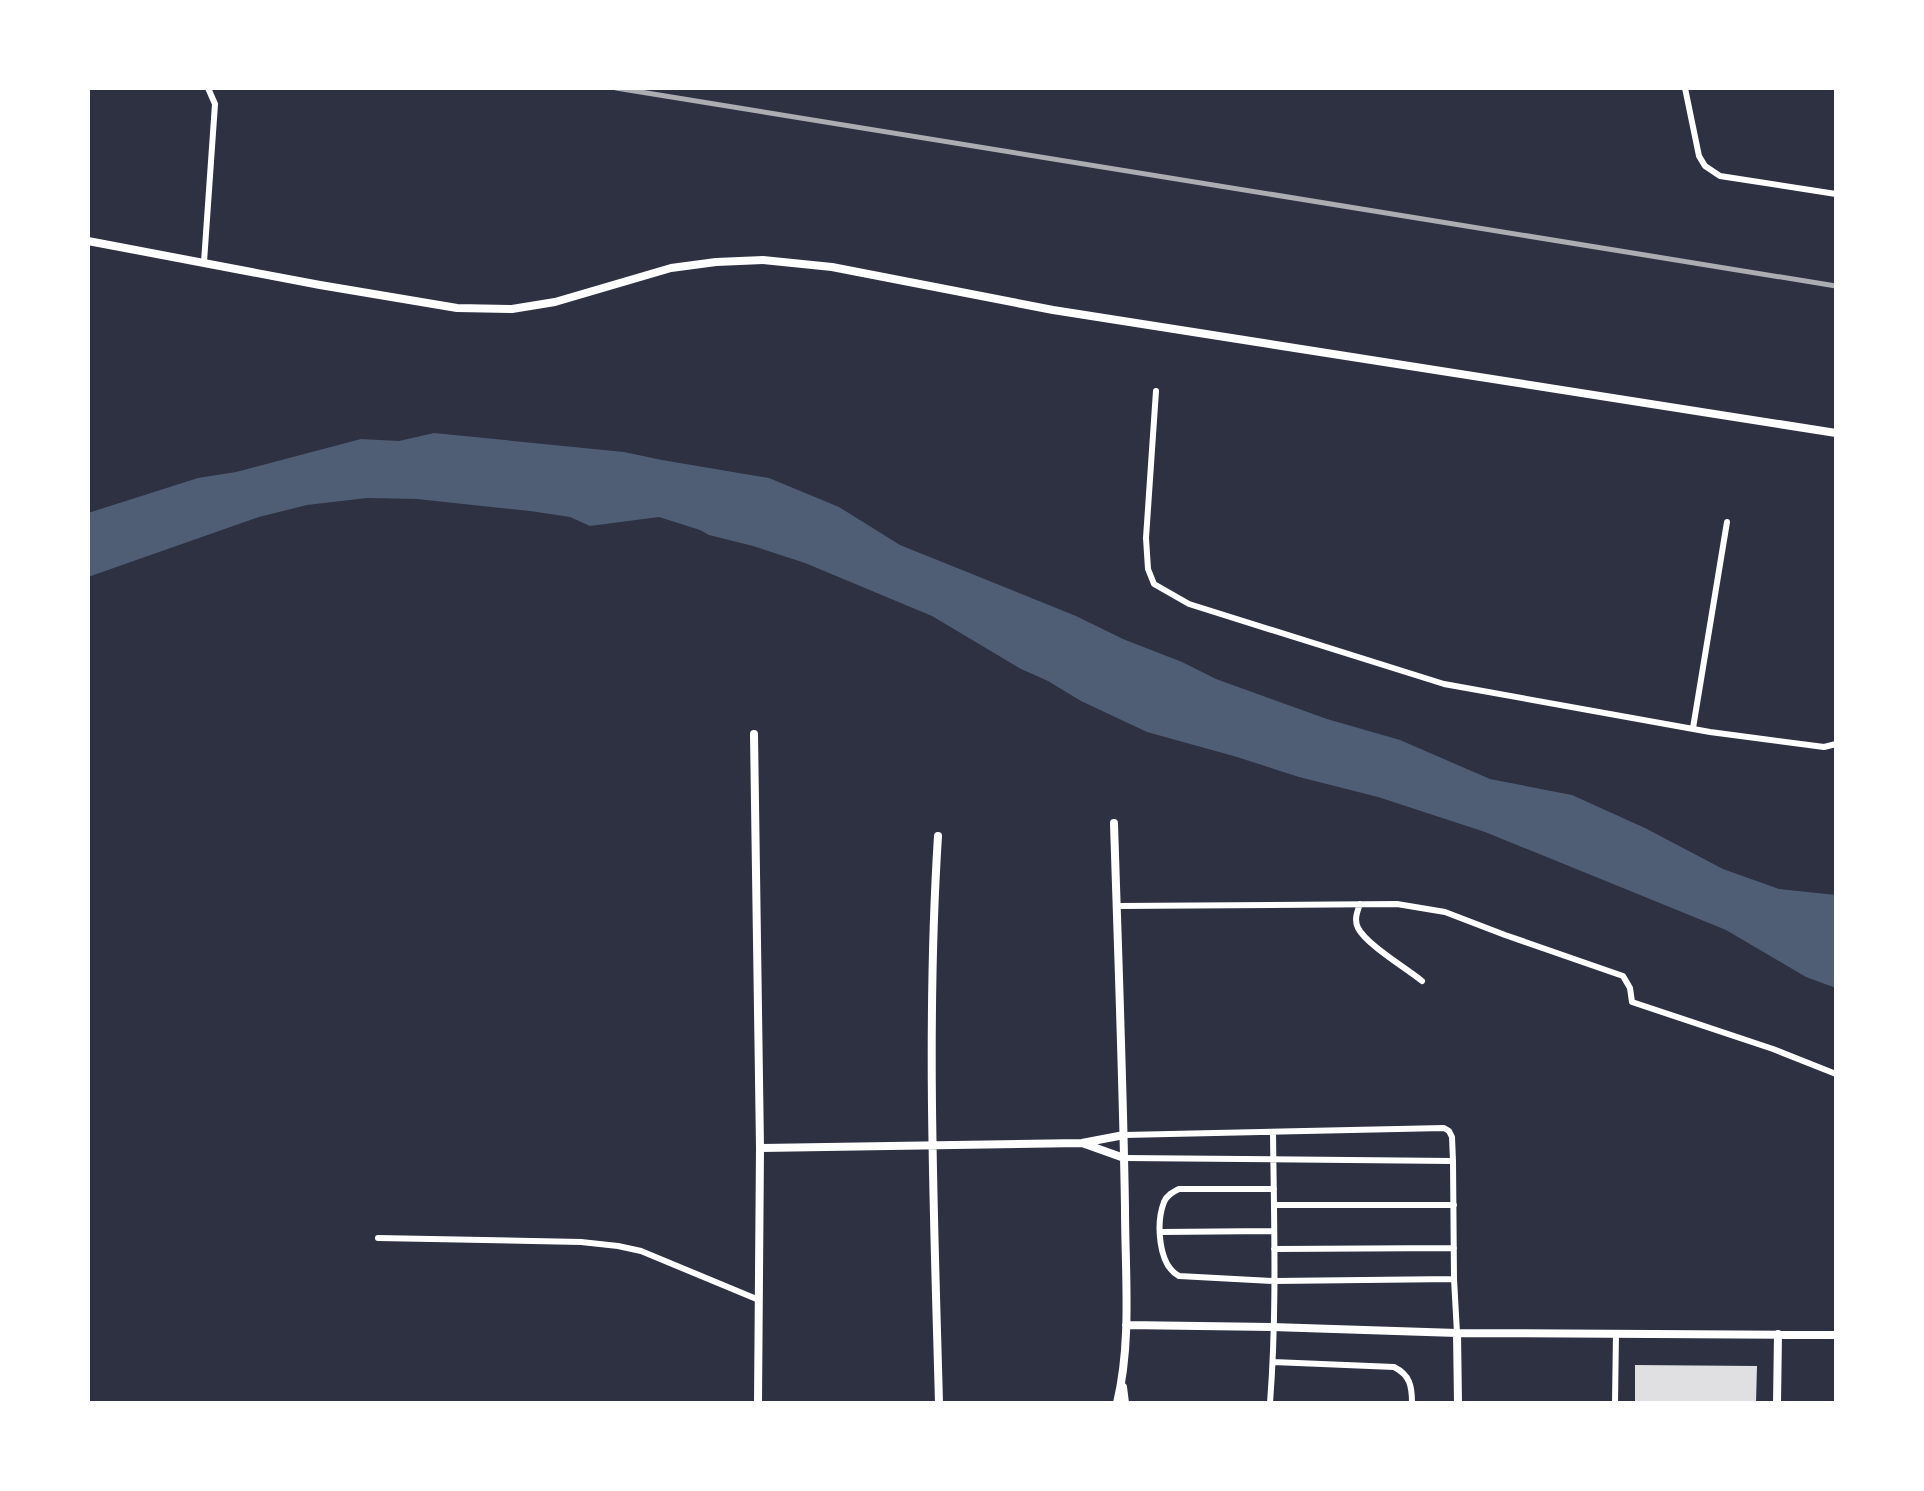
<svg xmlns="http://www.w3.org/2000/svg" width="1924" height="1491" viewBox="0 0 1924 1491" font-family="Arial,sans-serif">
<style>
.water{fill:#4f5d75}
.building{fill:#e0e0e3}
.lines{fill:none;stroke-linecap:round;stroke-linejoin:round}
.service{stroke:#fff;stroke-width:6}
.minor{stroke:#fff;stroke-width:8}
.rail{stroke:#abadb3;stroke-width:5}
</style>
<rect width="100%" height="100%" fill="#2d3142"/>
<path class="water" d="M434 433 624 452 662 460 769 478 839 507 900 545 1076 616 1123 639 1182 662 1216 679 1327 719 1400 740 1490 779 1572 795 1645 828 1723 869 1779 889 1836 895V988L1806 977 1726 930 1485 832 1378 797 1299 777 1237 757 1147 732 1081 701 1048 681 1021 669 932 616 805 563 753 546 709 535 700 530 659 517 590 526 570 517 530 511 417 499 367 498 307 505 259 517 88 577V513L198 478 236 472 361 439 399 441Z"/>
<path class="building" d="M1635 1365 1757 1366 1756 1403H1635Z"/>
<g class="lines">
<path class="service" d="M1685 88 1699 156 1705 166 1720 176 1836 194
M204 262 215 104 208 88
M1156 391 1146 538 1148 569 1154 584 1189 604 1444 684 1710 732 1824 747 1836 744
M1693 728 1727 522
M1360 904C1357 912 1354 920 1358 928 1367 945 1406 968 1422 981
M1117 906 1397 904 1445 912 1505 935 1623 976 1630 988 1632 1002 1773 1049 1836 1074
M1124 1135 1444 1128 1449 1131 1452 1137 1453 1161 1454 1279 1457 1333
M1124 1158 1453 1161
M1274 1189H1179C1173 1192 1167 1195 1164 1202 1156 1223 1158 1265 1179 1276L1274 1281 1454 1279
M1274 1205H1454
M1161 1232 1274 1231
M378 1238 581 1242 618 1246 641 1251 759 1300
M1274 1249 1454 1248
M1273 1362 1394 1367C1410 1375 1412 1386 1412 1403
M1270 1403C1277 1313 1274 1222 1273 1132
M1615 1403 1616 1333"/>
<path class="minor" d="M88 241 320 285 457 308 512 309 555 302 671 268 716 262 763 260 832 267 1053 310 1836 433
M754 734 760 1148 758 1403
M1114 823C1118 952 1123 1080 1125 1208 1125 1272 1132 1341 1117 1403
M938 836C926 1025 934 1214 939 1403
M1082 1143 1124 1158
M760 1148 1082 1143 1124 1135
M1126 1325 1272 1327 1457 1333 1836 1335
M1457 1333 1458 1403
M1123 1387 1125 1403
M1777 1403 1778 1334"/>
<path class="rail" d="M616 88 1836 286"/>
</g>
<rect width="1924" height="1491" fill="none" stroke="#ffffff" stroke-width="180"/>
</svg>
